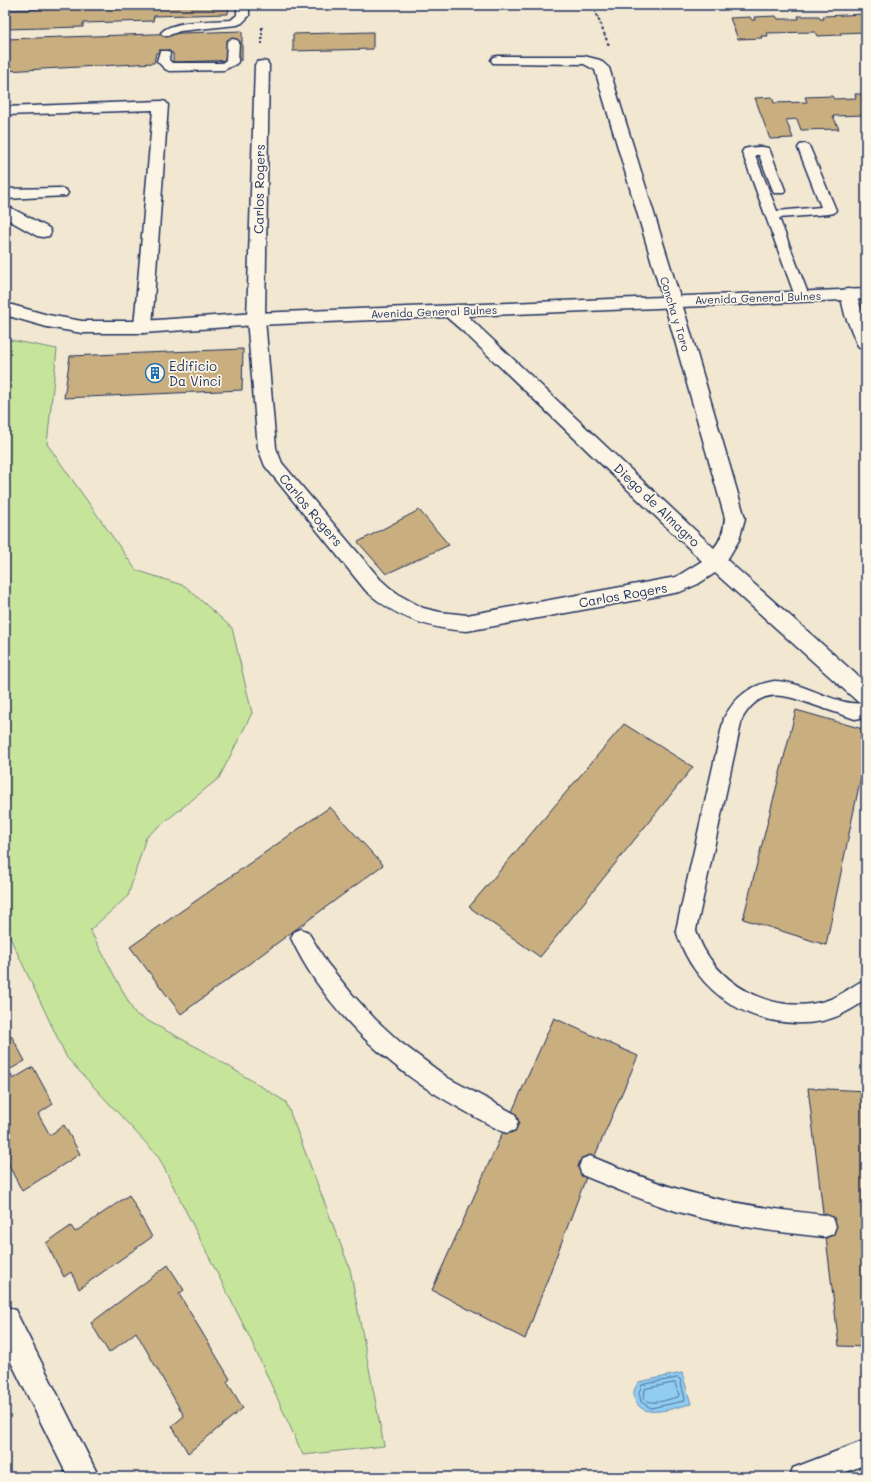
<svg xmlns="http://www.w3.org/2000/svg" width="871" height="1482" viewBox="0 0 871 1482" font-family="Mali,sans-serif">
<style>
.green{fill:#c7e49b;stroke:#718a7c}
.water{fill:#91ccf1;stroke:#628db6}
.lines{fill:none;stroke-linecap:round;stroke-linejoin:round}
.shore{stroke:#4a6e99;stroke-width:1}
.building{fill:#c9ae7f;stroke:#1b2f5e}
.lane-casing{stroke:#1b2f5e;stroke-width:3}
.street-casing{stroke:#1b2f5e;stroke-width:3}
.secondary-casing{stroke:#1b2f5e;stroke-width:3}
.path{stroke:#1b2f5e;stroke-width:2;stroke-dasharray:3 2;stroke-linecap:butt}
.lane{fill:#fcf5e5;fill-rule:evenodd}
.street{fill:#fcf5e5;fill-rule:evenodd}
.secondary{fill:#fcf5e5;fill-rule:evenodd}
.labels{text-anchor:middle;stroke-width:3.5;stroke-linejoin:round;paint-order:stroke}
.far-street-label{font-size:11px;fill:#1b2f5e;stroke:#fcf5e5}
.street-label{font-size:13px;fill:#1b2f5e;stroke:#fcf5e5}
.poi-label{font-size:13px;fill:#1b2f5e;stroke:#fcf5e5;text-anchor:start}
</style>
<rect width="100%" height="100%" fill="#f2e7d1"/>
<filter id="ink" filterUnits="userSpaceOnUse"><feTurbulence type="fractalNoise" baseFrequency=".025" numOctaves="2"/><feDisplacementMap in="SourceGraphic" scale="8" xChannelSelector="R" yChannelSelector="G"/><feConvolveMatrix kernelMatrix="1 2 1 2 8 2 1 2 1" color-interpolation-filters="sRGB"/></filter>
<g filter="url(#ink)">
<path class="green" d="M5 339 57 349 47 444 136 570 185 586 232 628 252 713 219 778 146 837 128 896 90 930 135 1014 204 1051 286 1102 350 1269 384 1446 303 1455 250 1338 158 1156 67 1058 5 927Z"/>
<path class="water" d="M682 1373 691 1404C675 1407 645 1420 636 1402 632 1394 634 1388 639 1382Z"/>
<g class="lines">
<path class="shore" d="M678 1378 680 1379 685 1399 684 1401 651 1408 641 1402 639 1392 642 1385Z
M675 1383 679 1395 678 1397C668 1399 651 1407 644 1398L645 1389Z"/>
</g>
<path class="building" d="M76 5H229L228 14 154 16 153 21 83 23V27L5 29V10L73 8Z
M866 14V32L840 33 841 35 817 36 815 32 767 33 768 36H761L762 38 738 39 730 18 750 17 752 20H755L754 17 776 16 778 19H799L798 16H819L820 19H824L823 16Z
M242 31V60L173 62V53H156L154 63 5 71V39Z
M373 32V49L293 51V34Z
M855 94H866V115L833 116 839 129 801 130 797 119 786 120 793 138 770 139 755 98 772 97 774 103 807 102 805 97 832 96 834 99 856 98Z
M243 349 242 390 64 398 70 356Z
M419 510 449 545 386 574 358 542Z
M796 710 866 730V752L826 945 743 919Z
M624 724 693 767 540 957 469 907Z
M330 807 383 865 181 1014 130 947Z
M554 1018 638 1056 590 1167 525 1339 432 1290Z
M11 1035 25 1061 9 1070 13 1079 33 1067 53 1104 38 1114 50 1135 64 1125 80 1154 22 1191 5 1158V1155L11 1151 5 1140V1039Z
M808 1088 866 1091V1347L839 1346Z
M129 1195 152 1237 79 1289 71 1272 64 1277 46 1243 71 1226 75 1232Z
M168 1265 184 1290 179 1294 230 1379 227 1382 243 1408 188 1453 172 1426 184 1416 136 1332 109 1353 91 1323Z"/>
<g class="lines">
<g class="lane-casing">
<path id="lane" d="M237 5H249V16L242 23 237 25 180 31 167 36 163 35 161 33C171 20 215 21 231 20L237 15Z
M233 39 237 40 239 42 238 62 236 64 224 70 169 71 165 69 157 61 160 51H168L170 53 169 60 172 63H222L226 60 227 42 229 40Z
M804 144 808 145 810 148 836 210 834 213 829 214 779 218 809 296 807 299 802 300 797 299 795 296 742 152 744 149C751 147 761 146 768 148L770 151 785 190 784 193H774L759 155H755L777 211 821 207 798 148 800 145Z
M774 681C805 681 837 708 866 703V717L855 719C840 714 826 709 811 704 782 694 760 687 742 719L696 930C711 983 775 1018 828 1000 842 995 853 985 866 979V1000C852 1009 838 1018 822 1021 756 1033 694 994 676 930L724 718C735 697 750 685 774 681Z
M301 929 308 932 327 963 352 994 375 1019 400 1042 448 1078 515 1114 518 1122 515 1130 507 1133 499 1130C474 1116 447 1102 423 1086 370 1050 318 997 291 938L294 932Z
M590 1156C619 1168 648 1180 678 1189 726 1203 776 1210 825 1215L833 1218 836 1226 833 1234 825 1237C776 1232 726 1226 679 1212 646 1202 614 1188 582 1175L579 1167 582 1159Z
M866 1440V1464L834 1477H790L793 1468Z"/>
</g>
<g class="street-casing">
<path id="street" d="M498 56H584L600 60 609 68 687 320 745 518 739 540 727 560 866 683V705L858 702 715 573 698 584 680 592 467 631C428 629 395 617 366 591L265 466 258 448 247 319 255 65 257 62 262 61 267 62 269 65 265 319 276 448 282 463 380 579 390 588 401 596 423 608 440 612 467 615 676 577 702 561 466 334 444 315 441 311 444 307C458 303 468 317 478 326L714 548C722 539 724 529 725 518L669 320 595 70 584 64 493 63 491 60 493 57Z
M161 101 166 102 168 105 152 327 149 331 143 333 137 331 134 327 153 110 5 115V107Z
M60 188 66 190 68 193 66 196 5 199V189Z
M5 206 11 208 49 228 51 232 49 236 43 237 37 236 5 218Z
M848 289 854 290 856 294 866 323V350L860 348 857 344 845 315 840 294 842 290Z
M5 1306 15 1310 99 1477H68L5 1350Z"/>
</g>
<g class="secondary-casing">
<path id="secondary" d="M866 289V299L256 325 143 333H82L47 327 5 315V303L48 315 82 321H143L256 313Z"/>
</g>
<path class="path" d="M593 5 609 46
M262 27V44"/>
<use href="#lane" class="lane"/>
<use href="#street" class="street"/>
<use href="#secondary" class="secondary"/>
</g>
</g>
<defs>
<g id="building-ring" transform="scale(1)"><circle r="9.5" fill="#fcf5e5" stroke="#1f6fb2" stroke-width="1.5"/><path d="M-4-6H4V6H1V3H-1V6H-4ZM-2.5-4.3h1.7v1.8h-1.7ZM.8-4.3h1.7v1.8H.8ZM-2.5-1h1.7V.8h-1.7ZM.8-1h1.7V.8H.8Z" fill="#1f6fb2"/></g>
</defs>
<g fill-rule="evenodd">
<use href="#building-ring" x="155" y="373"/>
</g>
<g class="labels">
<g class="far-street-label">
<text transform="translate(758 298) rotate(-2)" y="4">Avenida General Bulnes</text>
<text transform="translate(434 312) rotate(-2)" y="4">Avenida General Bulnes</text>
<text transform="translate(675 314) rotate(73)" y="4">Concha y Toro</text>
</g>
<g class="street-label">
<text transform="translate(259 189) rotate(-89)" y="5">Carlos Rogers</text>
<text transform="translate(657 505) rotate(44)" y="5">Diego de Almagro</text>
<text transform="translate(311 510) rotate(50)" y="5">Carlos Rogers</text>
<text transform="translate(623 595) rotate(-10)" y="5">Carlos Rogers</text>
</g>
<g class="poi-label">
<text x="169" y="371">Edificio<tspan x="169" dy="15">Da Vinci</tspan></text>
</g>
</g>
<rect width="871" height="1482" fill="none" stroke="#fcf5e5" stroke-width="20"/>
<rect x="10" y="10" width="851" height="1462" fill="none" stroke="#1b2f5e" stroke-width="1.5" filter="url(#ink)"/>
</svg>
